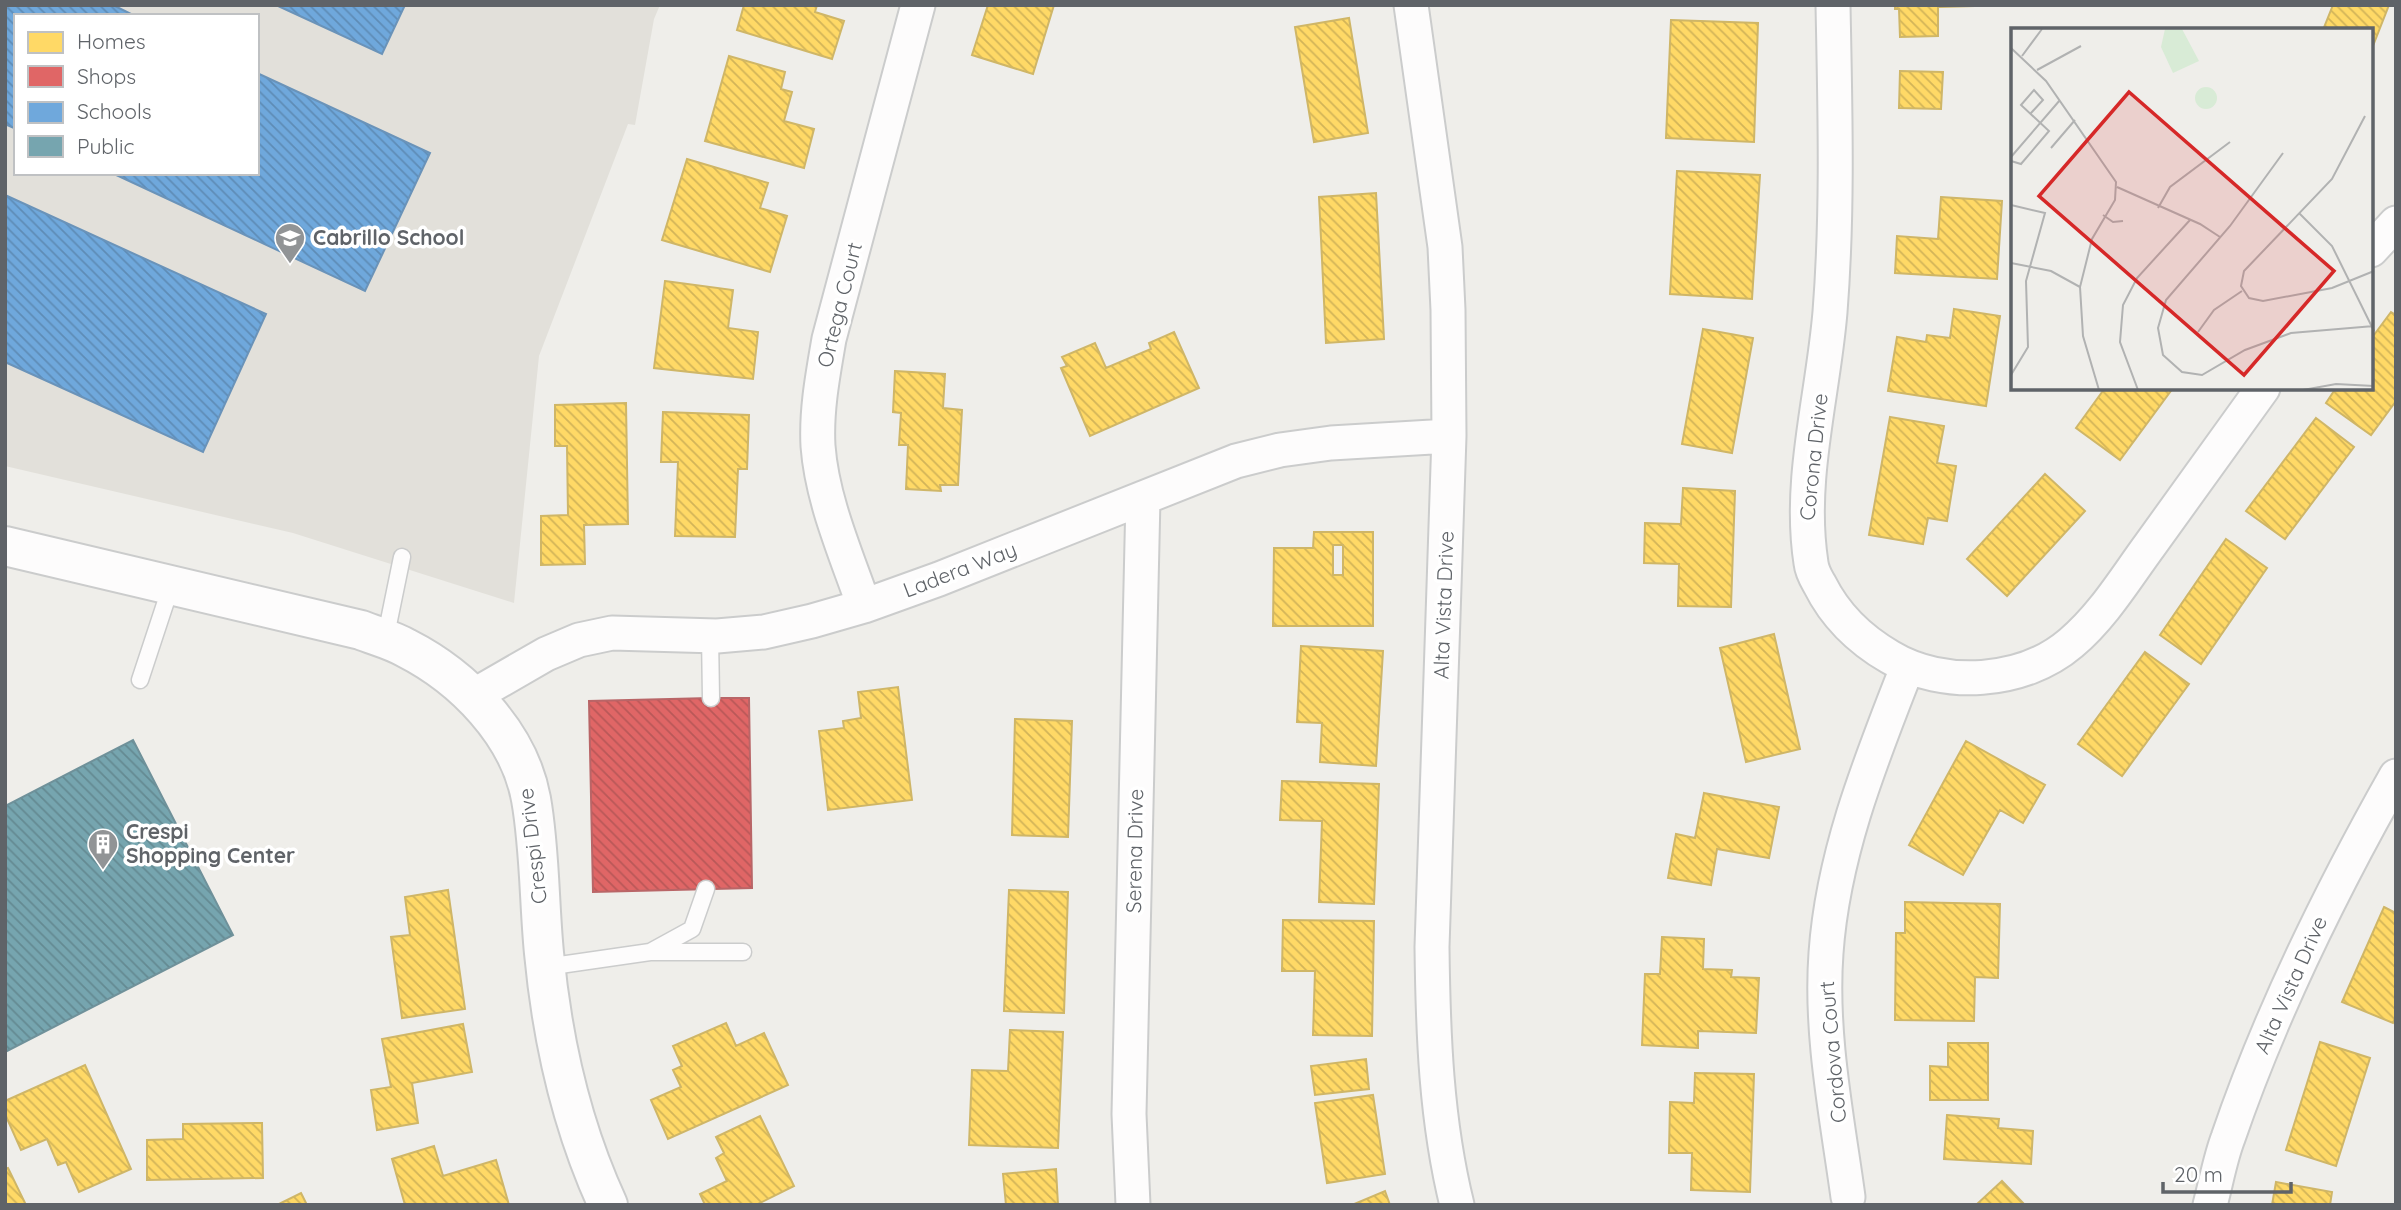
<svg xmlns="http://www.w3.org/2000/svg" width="2401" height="1210" viewBox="0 0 2401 1210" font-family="Quicksand,sans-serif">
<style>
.education{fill:#e2e0da;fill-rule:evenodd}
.homes{fill:url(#homes-back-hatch);stroke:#cfb667;stroke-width:2;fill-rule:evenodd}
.shops{fill:url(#shops-back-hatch);stroke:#b96567;stroke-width:2}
.schools{fill:url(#schools-back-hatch);stroke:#6a93b9;stroke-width:2}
.public{fill:url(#public-back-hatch);stroke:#6f919a;stroke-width:2}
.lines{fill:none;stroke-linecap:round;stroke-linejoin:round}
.service-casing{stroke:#cbcccc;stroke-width:19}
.minor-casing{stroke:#cbcccc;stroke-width:37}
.tertiary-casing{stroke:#cbcccc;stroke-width:42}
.service{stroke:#fdfcfc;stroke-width:16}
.minor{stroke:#fdfcfc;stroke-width:33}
.tertiary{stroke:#fdfcfc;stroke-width:38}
.labels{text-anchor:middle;stroke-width:7;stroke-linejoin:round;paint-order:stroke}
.poi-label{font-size:21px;font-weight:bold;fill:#5f6368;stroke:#fff;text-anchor:start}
.street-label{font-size:21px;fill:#5f6368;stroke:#fff}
.inset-road{fill:none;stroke:#b1b2b2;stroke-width:2}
.view{fill:#d62828;fill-opacity:0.15;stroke:#d62828;stroke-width:3.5}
.inset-edge{fill:none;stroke:#5f6368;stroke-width:3.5}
</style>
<defs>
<pattern id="homes-back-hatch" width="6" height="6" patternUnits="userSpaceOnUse" patternTransform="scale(1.75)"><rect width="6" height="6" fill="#ffd966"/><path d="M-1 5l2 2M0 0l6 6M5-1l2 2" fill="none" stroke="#d2b458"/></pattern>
<pattern id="shops-back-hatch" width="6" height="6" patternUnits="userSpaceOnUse" patternTransform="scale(1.75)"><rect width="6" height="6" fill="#e06666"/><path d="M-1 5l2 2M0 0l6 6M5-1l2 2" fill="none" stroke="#b95858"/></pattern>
<pattern id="schools-back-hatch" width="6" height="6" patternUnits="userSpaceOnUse" patternTransform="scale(1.75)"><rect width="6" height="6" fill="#6fa8dc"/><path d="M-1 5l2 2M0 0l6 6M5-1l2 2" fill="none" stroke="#5e8cb6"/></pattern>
<pattern id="public-back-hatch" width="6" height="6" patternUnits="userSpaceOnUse" patternTransform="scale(1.75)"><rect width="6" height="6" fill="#76a5af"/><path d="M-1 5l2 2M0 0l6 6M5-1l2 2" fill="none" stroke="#648a92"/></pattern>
</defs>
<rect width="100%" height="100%" fill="#efeeea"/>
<path class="education" d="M5 5H660L654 19 635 125 628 124 539 356 514 603 293 533 5 466ZM16 16H257V173H16Z"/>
<path class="homes" d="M744 5H817L815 12 844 21 832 59 737 30Z
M988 5H1054L1033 74 972 55Z
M1895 5H1974V6L1938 7V36L1900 37 1899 9H1895Z
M2333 5H2389L2371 51V30H2323Z
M1349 18 1368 133 1314 142 1295 27Z
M1671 20 1758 23 1754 142 1666 138Z
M729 56 785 72 781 89 792 92 784 121 814 129 804 168 705 141Z
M1900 71 1943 72 1941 109 1899 108Z
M687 159 768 183 760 208 787 216 770 272 662 240Z
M1677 171 1760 175 1752 299 1670 294Z
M1376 193 1384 339 1326 343 1319 197Z
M1941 197 2002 201 1997 279 1895 273 1897 236 1938 239Z
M665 281 733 290 728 328 758 332 753 379 654 368Z
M1954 309 2000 316 1986 406 1888 391 1897 337 1926 342 1927 335 1950 338Z
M2391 312 2396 315V401L2371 435 2326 403 2336 388H2371V339Z
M1703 329 1753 338 1732 453 1682 444Z
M1174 332 1199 388 1090 436 1061 368 1067 366 1062 357 1095 343 1106 368 1151 349 1149 343Z
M895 371 945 374 943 408 962 410 958 485H940L941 491 906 489 908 445H899L901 413 893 412Z
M2105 388H2173L2120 460 2076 428Z
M626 403 628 524 584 525 585 564 541 565V516L568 515 567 446H555V405Z
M663 412 749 415 747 469H738L735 537 675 536 678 462H661Z
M1890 417 1944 426 1937 463 1956 466 1947 521 1928 518 1923 544 1869 535Z
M2316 418 2354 447 2285 539 2246 511Z
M2045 474 2085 511 2007 596 1967 559Z
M1683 488 1735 491 1731 607 1678 606 1679 564 1644 563 1645 523 1681 524Z
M1314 532H1373V626H1273L1274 548H1313ZM1333 545H1343V575H1333Z
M2226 539 2267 568 2201 664 2160 635Z
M1774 634 1800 749 1746 762 1720 648Z
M1301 646 1383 651 1376 766 1320 762 1322 723 1297 722Z
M2145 652 2189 684 2122 776 2078 744Z
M898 687 912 800 828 810 819 731 844 728 843 721 861 718 858 692Z
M1015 719 1072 721 1068 837 1012 835Z
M1966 741 2045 785 2023 823 2000 810 1963 875 1909 845Z
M1282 781 1379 784 1374 904 1319 902 1322 821 1280 820Z
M1704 793 1779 807 1769 858 1717 849 1711 885 1668 878 1676 834 1695 838Z
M448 890 465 1009 402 1018 391 937 410 935 405 897Z
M1009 890 1068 892 1064 1013 1004 1011Z
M1905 902 2000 904 1998 978 1975 977 1974 1021 1895 1020 1896 933H1905Z
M2384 907 2396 913V1016L2393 1023 2342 1002Z
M1283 920 1374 921 1372 1036 1313 1035 1315 971H1282Z
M1662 937 1704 939 1703 969 1732 970 1731 977 1759 978 1756 1033 1698 1031V1048L1642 1045 1645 974H1660Z
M726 1023 736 1046 764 1033 788 1085 668 1139 651 1100 681 1087 673 1070 682 1066 673 1046Z
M463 1024 472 1072 412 1083 418 1123 377 1130 371 1090 391 1087 382 1039Z
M1010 1030 1063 1032 1058 1148 969 1145 972 1070 1008 1071Z
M2320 1042 2370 1058 2336 1166 2286 1150Z
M1948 1043H1988V1100H1930V1066L1948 1067Z
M1366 1059 1369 1089 1315 1095 1311 1066Z
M85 1065 131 1169 79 1192 66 1162 58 1165 47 1139 21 1150 5 1114V1101Z
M1695 1073 1754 1074 1750 1192 1691 1190 1692 1153H1669L1670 1102 1694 1103Z
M1373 1095 1385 1174 1327 1183 1315 1103Z
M1947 1115 1999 1119 1998 1128 2033 1131 2031 1164 1944 1159Z
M760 1116 794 1186 756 1205H705L700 1194 727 1181 716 1158 724 1153 716 1137Z
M262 1123 263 1178 147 1180V1140L183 1139V1124Z
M434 1146 443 1176 496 1160 509 1205H405L392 1159Z
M8 1168 26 1205H5V1169Z
M1056 1169 1058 1205H1006L1003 1174Z
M2002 1181 2025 1205H1976Z
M2276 1182 2332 1192 2330 1205H2272Z
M1385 1191 1390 1205H1352Z
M301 1193 307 1205H277Z"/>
<path class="shops" d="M711 698H749L752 888 593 892 589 701Z"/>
<path class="schools" d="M8 5H113L135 16H16V129L5 124V11Z
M276 5H405L382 54Z
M257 73 430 153 365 291 112 173H257Z
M5 195 266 314 203 452 5 362Z"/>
<path class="public" d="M133 740 233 935 5 1052V806Z"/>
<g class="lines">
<g class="service-casing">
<path id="service" d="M710 635 711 698
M385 640 402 557
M140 680 171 586
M651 952H743
M546 967 650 952 692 929 706 889"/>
</g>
<g class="minor-casing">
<path id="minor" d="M1411 5 1445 247 1448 310 1449 436 1432 947C1433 1034 1436 1120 1457 1205
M1833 5C1835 108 1838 210 1830 312 1823 396 1798 480 1811 563 1812 572 1816 578 1820 585 1836 617 1859 639 1890 657 1943 689 2023 684 2071 643 2103 616 2125 579 2150 545 2187 493 2225 441 2263 388
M2371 250 2396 223
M864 606C846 554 822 500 818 446 816 410 823 374 829 339L918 5
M473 696 546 654 579 640 612 633 717 636 764 632 812 621 864 606 939 579 1236 461 1280 450 1331 443 1449 436
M1848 1197C1837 1117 1820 1034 1826 953 1833 853 1871 760 1907 668
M1133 1205 1129 1114 1143 498
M2210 1205C2216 1183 2220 1159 2228 1138 2271 1012 2331 891 2396 776"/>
</g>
<g class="tertiary-casing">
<path id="tertiary" d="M5 546 361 630C376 636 392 640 406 648 463 677 519 733 531 799 540 849 539 902 544 953 552 1038 572 1127 608 1205"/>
</g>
<use href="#service" class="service"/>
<use href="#minor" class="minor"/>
<use href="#tertiary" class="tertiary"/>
</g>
<defs>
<g id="school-pin" transform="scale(1.575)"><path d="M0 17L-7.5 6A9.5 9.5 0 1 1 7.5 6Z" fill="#919496" stroke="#fff"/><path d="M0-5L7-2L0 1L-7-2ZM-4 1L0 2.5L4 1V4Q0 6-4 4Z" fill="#fff"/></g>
<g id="building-pin" transform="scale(1.575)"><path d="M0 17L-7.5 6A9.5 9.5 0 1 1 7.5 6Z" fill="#919496" stroke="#fff"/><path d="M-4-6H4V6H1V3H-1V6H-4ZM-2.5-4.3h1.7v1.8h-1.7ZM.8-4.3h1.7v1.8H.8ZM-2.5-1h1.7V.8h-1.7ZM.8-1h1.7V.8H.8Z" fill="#fff"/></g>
</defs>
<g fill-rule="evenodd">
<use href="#school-pin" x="290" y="238"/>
<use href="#building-pin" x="103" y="844"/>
</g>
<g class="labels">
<g class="poi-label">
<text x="313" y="245">Cabrillo School</text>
<text x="126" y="839">Crespi<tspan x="126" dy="24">Shopping Center</tspan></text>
</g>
<g class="street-label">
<text transform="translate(840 305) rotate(-76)" y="7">Ortega Court</text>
<text transform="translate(1814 457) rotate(-84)" y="7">Corona Drive</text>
<text transform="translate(960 570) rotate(-21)" y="7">Ladera Way</text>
<text transform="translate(1444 605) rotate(-88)" y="7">Alta Vista Drive</text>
<text transform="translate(533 846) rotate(-97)" y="7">Crespi Drive</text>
<text transform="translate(1135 851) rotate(-89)" y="7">Serena Drive</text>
<text transform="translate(2291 985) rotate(-66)" y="7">Alta Vista Drive</text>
<text transform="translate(1833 1052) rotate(-95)" y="7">Cordova Court</text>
</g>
</g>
<g transform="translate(2011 28)">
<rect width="362" height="362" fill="#efeeea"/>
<path d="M154 1H171L188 33 162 45 150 19ZM184 70a11 11 0 1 1 22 0a11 11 0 1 1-22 0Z" fill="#d8ebd6"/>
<path class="inset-road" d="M0 20 35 53 105 154 104 172 81 211 69 259 72 308 88 362M11 28 31 1M26 42 70 18M354 88 321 151 233 243 230 258 238 270 252 273 321 260 363 243M40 120 64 92M272 125 219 198 155 272 147 300 152 327 171 344 191 347 234 322 280 305 363 298M0 129 49 72M0 133 10 136 38 103 10 77 23 62 32 72 20 85M106 159 189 196 209 209M0 177 34 185 15 253 17 319 0 347M147 180 159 159 219 114M288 185 321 218 363 303M92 187 102 194 112 193M0 235 40 243 69 259M187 304 203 282 231 263M127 362 109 314 112 277 126 250 179 192M292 362 325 356 363 358"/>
<path class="view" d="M118 64 323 243 233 347 28 168Z"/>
<rect width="362" height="362" class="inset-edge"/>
</g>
<rect width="2401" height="1210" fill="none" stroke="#5f6368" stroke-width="14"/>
<rect x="14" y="14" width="245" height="161" fill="#ffffff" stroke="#bfc1c3" stroke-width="2"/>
<rect x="28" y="32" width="35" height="21" fill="#ffd966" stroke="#bfc1c3" stroke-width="2"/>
<text x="77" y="49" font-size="21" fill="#5f6368">Homes</text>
<rect x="28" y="66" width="35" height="21" fill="#e06666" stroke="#bfc1c3" stroke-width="2"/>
<text x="77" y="84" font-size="21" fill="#5f6368">Shops</text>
<rect x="28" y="102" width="35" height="21" fill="#6fa8dc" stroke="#bfc1c3" stroke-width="2"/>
<text x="77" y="119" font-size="21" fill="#5f6368">Schools</text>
<rect x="28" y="136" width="35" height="21" fill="#76a5af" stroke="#bfc1c3" stroke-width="2"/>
<text x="77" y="154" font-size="21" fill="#5f6368">Public</text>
<path d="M2163 1182v10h128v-10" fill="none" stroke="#5f6368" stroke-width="3.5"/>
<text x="2174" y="1182" font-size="21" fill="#5f6368" stroke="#ffffff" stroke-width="5" paint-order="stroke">20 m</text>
</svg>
